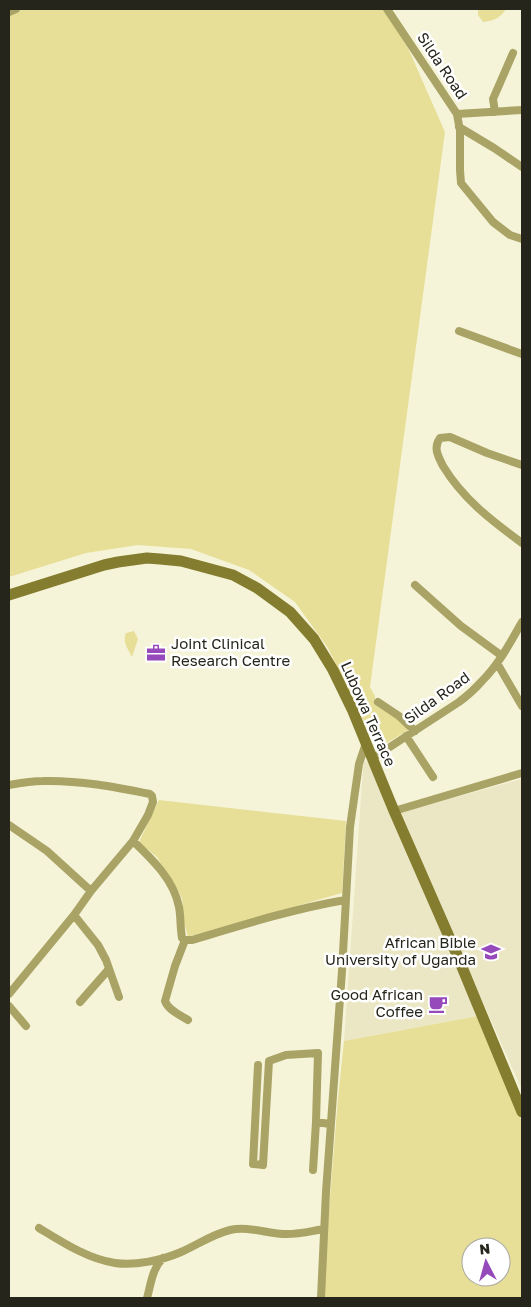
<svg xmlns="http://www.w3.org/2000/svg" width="531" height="1307" viewBox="0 0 531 1307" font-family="'Golos Text',sans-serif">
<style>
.built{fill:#ebe7c4}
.green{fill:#e7df97;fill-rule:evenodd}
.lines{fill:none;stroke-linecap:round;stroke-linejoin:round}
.street{stroke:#aaa366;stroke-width:8}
.secondary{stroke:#847c2e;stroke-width:11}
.labels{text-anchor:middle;stroke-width:5;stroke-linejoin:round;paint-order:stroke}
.street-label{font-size:15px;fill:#26251b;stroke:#fff}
.poi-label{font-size:15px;fill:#26251b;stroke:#fff;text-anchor:end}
</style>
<rect width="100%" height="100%" fill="#f6f4d8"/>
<path class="built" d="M366 761 369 763 465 989 478 1016 344 1041 363 769 364 762Z
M522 779V1090L399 813Z"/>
<path class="green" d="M24 9H384L408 48 445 132 370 687 375 696V704L380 708 395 717 410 729 385 744 380 745 374 742 328 648 295 602 249 570 191 549 138 545 86 553 9 577V15Z
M478 9H506C501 18 493 21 483 22L478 15Z
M134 631 138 639 132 657C128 649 122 642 126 633Z
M159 800 346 821 342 893 188 937 184 922 182 898 157 857 139 842Z
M478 1016 522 1122V1298H322L338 1098 344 1041ZM471 1247H501V1277H471Z"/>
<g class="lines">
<path class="street" d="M387 9 457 114 460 131V170L461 183 493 222 510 235 522 239
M9 12 16 9
M495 112 493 99 513 53
M457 114 522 110
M459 127 494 148 522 167
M459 331 522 354
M522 465 487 453 450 437 440 438C433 448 438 456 443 466 463 499 492 521 522 543
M415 585 461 626 502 656
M497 663 522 706
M378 702 399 716 415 731
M406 736 433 777
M373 758 459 702C467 696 475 689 482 681 499 664 510 643 522 622
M9 785C20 783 32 781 43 781 79 780 115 787 150 794L152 796 153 802 148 815 133 841 91 891 74 915 9 994
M394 811 522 773
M9 825 47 851 91 891
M133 841C152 859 174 880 179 907 181 917 180 927 182 938L185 940H192C242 925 293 909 345 900
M74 915 98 945 106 960 119 997
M185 940 175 966 165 1001C168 1010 180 1015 188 1020
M80 1002 109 969
M9 1006 26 1026
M258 1065 253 1164 263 1165 269 1061 286 1055 318 1053 316 1122
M313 1170 316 1122 330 1124
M39 1228C62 1242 88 1259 115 1263 135 1266 163 1260 181 1252 197 1245 213 1234 230 1230 247 1226 266 1233 283 1234 297 1235 311 1231 324 1229
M147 1298C151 1284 152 1269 163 1258
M321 1298 326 1192 342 971 350 827 359 764 366 743"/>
<path class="secondary" d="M9 595 104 565 118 562 147 558 160 559 181 561 233 575 257 588 290 612 314 639 333 670 352 709 394 811 457 955 522 1112"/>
</g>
<defs>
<g id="office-bare" transform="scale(1.5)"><path d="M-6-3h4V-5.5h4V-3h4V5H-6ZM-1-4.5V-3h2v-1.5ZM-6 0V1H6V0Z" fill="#9649bb" stroke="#fff" stroke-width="2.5" paint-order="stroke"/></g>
<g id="university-bare" transform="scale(1.5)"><path d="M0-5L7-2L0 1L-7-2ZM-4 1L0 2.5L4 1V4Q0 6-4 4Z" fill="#9649bb" stroke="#fff" stroke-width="2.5" paint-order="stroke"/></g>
<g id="cafe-bare" transform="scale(1.5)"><path d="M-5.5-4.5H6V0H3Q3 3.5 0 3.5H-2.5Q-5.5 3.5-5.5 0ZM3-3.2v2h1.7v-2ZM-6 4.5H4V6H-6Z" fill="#9649bb" stroke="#fff" stroke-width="2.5" paint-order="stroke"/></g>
</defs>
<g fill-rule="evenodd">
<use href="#office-bare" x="156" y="653"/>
<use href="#university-bare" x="491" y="952"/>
<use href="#cafe-bare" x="438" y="1004"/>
</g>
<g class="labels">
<g class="street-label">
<text transform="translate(442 66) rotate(56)" y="5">Silda Road</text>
<text transform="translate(437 698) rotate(-36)" y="5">Silda Road</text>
<text transform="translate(368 714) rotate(66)" y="5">Lubowa Terrace</text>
</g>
<g class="poi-label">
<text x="171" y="649" text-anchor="start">Joint Clinical<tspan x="171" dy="17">Research Centre</tspan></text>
<text x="476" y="948">African Bible<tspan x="476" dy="17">University of Uganda</tspan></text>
<text x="423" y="1000">Good African<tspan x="423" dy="17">Coffee</tspan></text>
</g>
</g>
<rect width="531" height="1307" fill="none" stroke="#26251b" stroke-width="20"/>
<g transform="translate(486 1262) rotate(354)"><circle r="24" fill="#ffffff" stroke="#a8a8a4"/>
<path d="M0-4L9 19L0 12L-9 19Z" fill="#9649bb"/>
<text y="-8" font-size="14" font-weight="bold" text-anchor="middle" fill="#26251b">N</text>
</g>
</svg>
